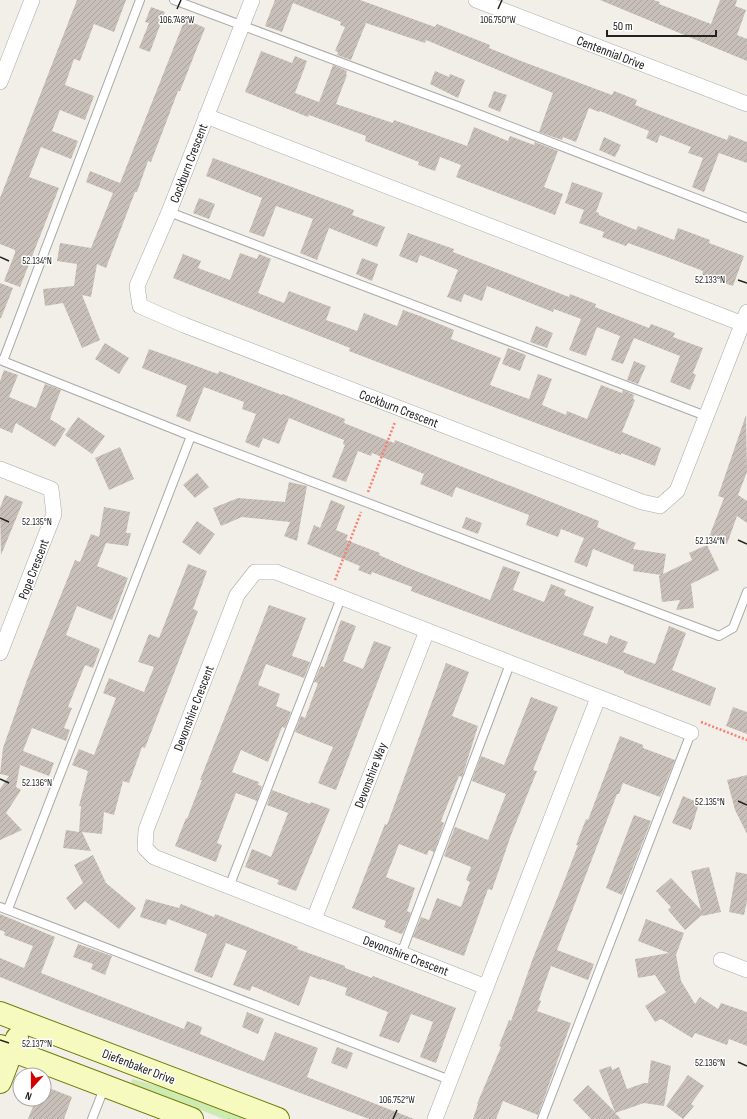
<svg xmlns="http://www.w3.org/2000/svg" width="747" height="1119" viewBox="0 0 747 1119" font-family="'Sofia Sans Condensed',sans-serif">
<style>
.grass{fill:#cdebb0}
.building{fill:url(#building-hatch)}
.lines{fill:none;stroke-linecap:round;stroke-linejoin:round}
.lane-casing{stroke:#a9a9a9;stroke-width:10}
.street-casing{stroke:#a9a9a9;stroke-width:16}
.secondary-casing{stroke:#707d05;stroke-width:24}
.path{stroke:#fa8072;stroke-width:2.5;stroke-dasharray:2 2;stroke-linecap:butt}
.lane{stroke:#fff;stroke-width:8}
.street{stroke:#fff;stroke-width:15}
.secondary{stroke:#f7fabf;stroke-width:22}
.ticks{fill:none;stroke:#222;stroke-width:1.5}
.labels{text-anchor:middle;stroke-width:3;stroke-linejoin:round;paint-order:stroke}
.street-label{font-size:13px;fill:#222;stroke:#fff}
.ticks-label{font-size:10px;text-anchor:middle;fill:#222;stroke:#fff;stroke-width:3;stroke-linejoin:round;paint-order:stroke}
</style>
<defs>
<pattern id="building-hatch" width="6" height="6" patternUnits="userSpaceOnUse"><rect width="6" height="6" fill="#c7bfb8"/><path d="M-1 1l2-2M0 6l6-6M5 7l2-2" fill="none" stroke="#aba49e"/></pattern>
</defs>
<rect width="100%" height="100%" fill="#f2efe9"/>
<path class="grass" d="M132 1079 166 1088 249 1119H224L131 1083Z"/>
<path class="building" d="M77 0H126L114 32 94 24 80 61 74 59 65 85 94 96 85 120 60 110 52 131 78 141 71 159 41 147 29 177 59 188 20 287 4 281 15 253V250L0 244V198Z
M275 0H360L435 27 437 24 490 45 489 48 521 61 612 95 614 91 637 100 635 105 666 117 727 140 729 135 747 142V163L719 153 704 192 692 187 703 158 688 153 691 147 660 135 657 143 646 138 649 131 600 111 599 112 589 108 576 142 563 137 562 140 539 132 553 93 426 40 425 43 366 23 351 60 337 55 338 52 335 51 345 27 340 25 341 22 293 3 282 32 265 26Z
M600 0H653L660 2 659 4 711 24 720 0H737L735 6 746 10 737 35 747 39V61Z
M151 7 165 12 150 52 139 48 149 23 145 22Z
M185 19 205 28 180 91H178L151 162 148 161 137 192H135L106 268 97 264 91 297 82 295 100 340 82 348 63 303 45 306 43 289 74 286 77 264 57 261 60 243 91 248 113 193 86 182 90 171 120 183Z
M261 51 292 63 295 56 307 61 295 93 319 102 333 65 347 71 346 75H347L336 104 393 123 394 120 467 146 474 127 508 141 510 136 534 145 535 142 558 151 544 187 563 194 555 215 456 177 461 165 440 157 435 171 418 165 419 162 365 141 366 136 309 115 308 117 245 92Z
M435 71 449 77 450 74 465 80 458 98 430 84Z
M494 91 507 95 500 112 488 107Z
M604 137 621 145 615 157 599 150Z
M213 158 354 210 352 215 385 227 377 247 329 228 317 260 300 253 313 219 276 206 264 237 249 232 262 198 206 176Z
M572 182 603 193 596 212 599 213V215L636 230 638 226 674 240 678 228 710 240 709 243 744 256 733 286 702 275 703 271 664 256 628 243 626 246 602 237 604 232 579 223 584 210 565 203Z
M199 198 215 204 209 219 193 213Z
M408 233 454 249 453 252 569 297 570 294 596 304 595 307 649 328 651 324 675 333 673 337 703 348 693 373 696 375 690 390 670 382 680 356 634 338 623 364 611 360 620 336 597 327 586 356 569 350 581 319 554 309 553 312 487 286 482 301 464 294 461 302 447 297 458 270 420 255 417 263 399 256Z
M240 253 257 259 259 254 271 259 258 293 284 303 289 291 331 307 326 320 357 331 364 313 397 326 403 310 420 316 454 330 451 339 501 358 490 385 529 399 538 374 552 379 542 405 566 415 567 411 587 419 601 385 622 393 623 390 634 395 633 399 635 400 622 432 661 448 655 466 621 453V455L491 406 349 351 350 348 173 278 183 254 201 261 198 268 230 280Z
M362 258 378 264 372 281 356 274Z
M0 283 13 288 1 318H0Z
M536 326 553 333 547 348 530 342Z
M105 343 129 358 119 374 95 359Z
M508 348 526 355 520 371 502 364Z
M149 349 218 374 219 371 282 395 283 394 345 419 344 423 394 443 395 440 599 521 597 527 636 543 633 549 666 554 663 574 692 560 689 553 707 545 719 570 691 584 694 608 676 610 680 600 662 602 659 576 661 575 633 571 634 565 593 549 587 567 574 562 584 538 561 529 558 537 526 525 529 515 456 487 452 497 420 484 424 474 372 453 371 456 358 451 346 482 332 477 345 445 343 444 344 440 311 427 289 418 279 444 263 438 259 448 245 442 256 414 242 409 244 402 204 387 190 422 176 416 187 386 142 368Z
M634 361 646 366 638 384 627 380Z
M4 370 18 375 9 397 36 408 45 384 61 390 50 419 66 429 55 447 16 423 12 433 0 428V381Z
M746 415 747 472 738 495 747 501V523L737 516 727 544 709 537 724 498 718 496Z
M78 417 105 436 92 454 65 435Z
M120 447 134 479 109 490 95 458Z
M197 473 209 487 195 498 183 485Z
M289 482 307 486 297 541 284 536 290 522 242 517 221 526 213 508 238 498 285 502Z
M5 495 23 502 1 555 0 508Z
M331 500 345 506 336 530 348 535 346 540 380 553 379 555 406 567 490 600 503 566 520 572 513 590 544 602 551 584 566 590 564 595 594 607 583 635 607 644 610 635 628 642 623 652 655 664 669 626 686 633 672 670 716 688 710 706 624 673V671L411 591 412 587 372 572 371 575 358 570 360 566 307 544 314 525 320 528Z
M104 507 130 512 126 533H131L128 546 106 543 97 566 128 578 112 620 77 606 66 635 100 649 93 668 85 665 68 707 72 708 64 728 70 730 66 741 32 728 23 751 54 763 49 776 20 765 16 787 21 790 6 813 22 830 0 840V789L9 776 0 774 3 748 28 677 75 560 80 562 91 534 99 537Z
M466 517 482 523 478 534 462 528Z
M197 521 215 534 200 555 182 542Z
M188 564 207 571 193 609 198 611 145 748 142 747 129 783 123 781 114 815 104 812 102 834 82 832 91 851 63 848 66 830 79 832 81 806H79L88 771 72 765 79 749 94 755 116 698 103 693 109 678 144 692 154 667 138 662 149 634 159 638Z
M269 605 306 618 292 656 310 662 304 678 266 664 258 685 280 694 276 706 291 712 285 728 282 727 268 762 241 750 232 772 259 782 258 785 262 786 257 801 236 793 217 843 222 845 216 862 175 846 186 818 187 819 202 780H200Z
M341 620 356 626 343 661 363 669 374 641 391 647 336 790 318 783 333 747 295 732 301 716 305 718 318 683 314 682 321 666 324 667Z
M446 663 469 672 452 716 478 726 462 777 459 776 441 821 444 823 434 852 429 850 427 855 399 844 386 877 415 888 407 911 411 913 403 933 401 934 384 927 386 921 352 908 385 824 387 825Z
M531 697 558 707 533 770 537 771 511 835 498 873 492 890 488 889 464 956 413 937 421 917 429 920 437 898 461 907 470 882 466 880 471 867 444 856 455 827 488 840 506 794 472 781 481 756 504 765Z
M733 707 747 712V734L726 726Z
M620 736 643 745V748L675 760 660 797 623 783 619 794H617L557 950 594 964 588 980 551 966 539 1000 541 1001 537 1011 571 1023 538 1115 503 1101 496 1119H473L478 1104H477L501 1047 499 1046 509 1020 511 1021 533 958 565 879 578 845H576L586 819 588 820Z
M747 775V834L735 810 727 780Z
M272 790 310 804 311 802 330 809 296 891 277 884 279 880 245 867 252 849 271 857 288 813 267 805Z
M683 796 699 803 691 830 672 823Z
M634 815 651 821 622 895 606 888Z
M93 855 106 883 136 908 119 929 85 901 75 910 66 898 83 883 74 865Z
M709 867 721 912 702 916V915L685 930 668 910 671 907 656 891 671 878 701 910 691 871Z
M736 872 747 874V901L744 915 729 912Z
M146 899 179 908 181 904 214 917 215 914 298 947 297 949 345 966V968L372 978 373 976 456 1008 436 1063 420 1057 433 1022 411 1014 399 1043 379 1036 388 1012 345 995 347 988 322 979 321 980 310 976 299 1006 252 986 250 991 233 985 247 951 226 943 212 978 194 971 207 934 168 919 166 925 140 917Z
M0 914 55 937 41 973 184 1029 187 1021 202 1027 200 1034 264 1061 275 1032 318 1048 307 1077 414 1119H369L76 1008 0 977V958L24 968 33 946 4 935 5 932 0 930Z
M646 919 684 933 676 955 681 981 695 1004 700 997 718 1009 721 1003 747 1012V1046L729 1039 727 1045 695 1033 692 1038 661 1019 655 1022 645 1006 666 992 655 975 638 978 635 959 669 953 638 941Z
M78 944 112 956 105 975 91 969 93 964 73 957Z
M247 1012 264 1019 258 1034 242 1027Z
M337 1047 353 1053 347 1069 331 1063Z
M651 1060 671 1066 664 1106 644 1103 615 1113 621 1119H591L573 1100 588 1085 615 1112 599 1070 611 1066 612 1070 619 1067 627 1089 644 1083H648Z
M688 1075 704 1086 691 1104 694 1106 683 1119 666 1106Z
M44 1086 72 1097 64 1119H28L36 1099H44Z"/>
<g class="lines">
<g class="lane-casing">
<path id="lane" d="M174 0 460 107 747 218
M169 212 706 416
M0 360 191 436 719 636 733 628 747 592
M3 361 140 0
M229 887 341 598
M0 907 450 1080
M8 909 191 436
M401 954 510 664
M92 1119 105 1086
M542 1119 691 733"/>
</g>
<g class="street-casing">
<path id="street" d="M252 0 169 212 137 286 140 306 184 325 642 502 660 506 677 491 747 312
M476 0 747 104
M0 82 32 0
M206 116 743 324
M0 469 51 489 54 514 0 653
M314 919 427 631
M721 960 747 970
M486 987 154 857 145 848 146 830 237 595 255 572H276L691 733
M435 1119 598 698"/>
</g>
<g class="secondary-casing">
<path id="secondary" d="M0 1013 278 1119
M0 1046 192 1119
M0 1082 17 1038"/>
</g>
<path class="path" d="M368 492 395 422
M335 580 361 512
M701 722 747 740"/>
<use href="#lane" class="lane"/>
<use href="#street" class="street"/>
<use href="#secondary" class="secondary"/>
</g>
<path class="ticks" d="M177 9 181 0M498 9 502 0M0 257 9 261M738 280 747 283M0 518 9 522M738 540 747 544M0 779 9 783M738 801 747 805M0 1040 9 1043M738 1062 747 1066M393 1119 397 1110"/>
<g class="labels">
<g class="street-label">
<text transform="translate(611 52) rotate(21)" y="5">Centennial Drive</text>
<text transform="translate(188 163) rotate(-69)" y="5">Cockburn Crescent</text>
<text transform="translate(399 408) rotate(21)" y="5">Cockburn Crescent</text>
<text transform="translate(33 569) rotate(-69)" y="5">Pope Crescent</text>
<text transform="translate(193 708) rotate(-69)" y="5">Devonshire Crescent</text>
<text transform="translate(370 775) rotate(-69)" y="5">Devonshire Way</text>
<text transform="translate(406 955) rotate(21)" y="5">Devonshire Crescent</text>
<text transform="translate(139 1066) rotate(21)" y="5">Diefenbaker Drive</text>
</g>
</g>
<g class="ticks-label">
<text x="177" y="23">106.748°W</text>
<text x="498" y="23">106.750°W</text>
<text x="37" y="264">52.134°N</text>
<text x="710" y="283">52.133°N</text>
<text x="37" y="525">52.135°N</text>
<text x="710" y="544">52.134°N</text>
<text x="37" y="786">52.136°N</text>
<text x="710" y="805">52.135°N</text>
<text x="37" y="1047">52.137°N</text>
<text x="710" y="1066">52.136°N</text>
<text x="397" y="1103">106.752°W</text>
</g>
<g transform="translate(32 1087) rotate(201)"><circle r="19" fill="#ffffff" stroke="#a7a7a7"/>
<path d="M0-3L7 15L0 10L-7 15Z" fill="#d40000"/>
<text y="-6" font-size="11" font-weight="bold" text-anchor="middle" fill="#222222">N</text>
</g>
<path d="M607 30v6h109v-6" fill="none" stroke="#222222" stroke-width="2"/>
<text x="613" y="30" font-size="12" fill="#222222" stroke="#ffffff" stroke-width="3" paint-order="stroke">50 m</text>
</svg>
